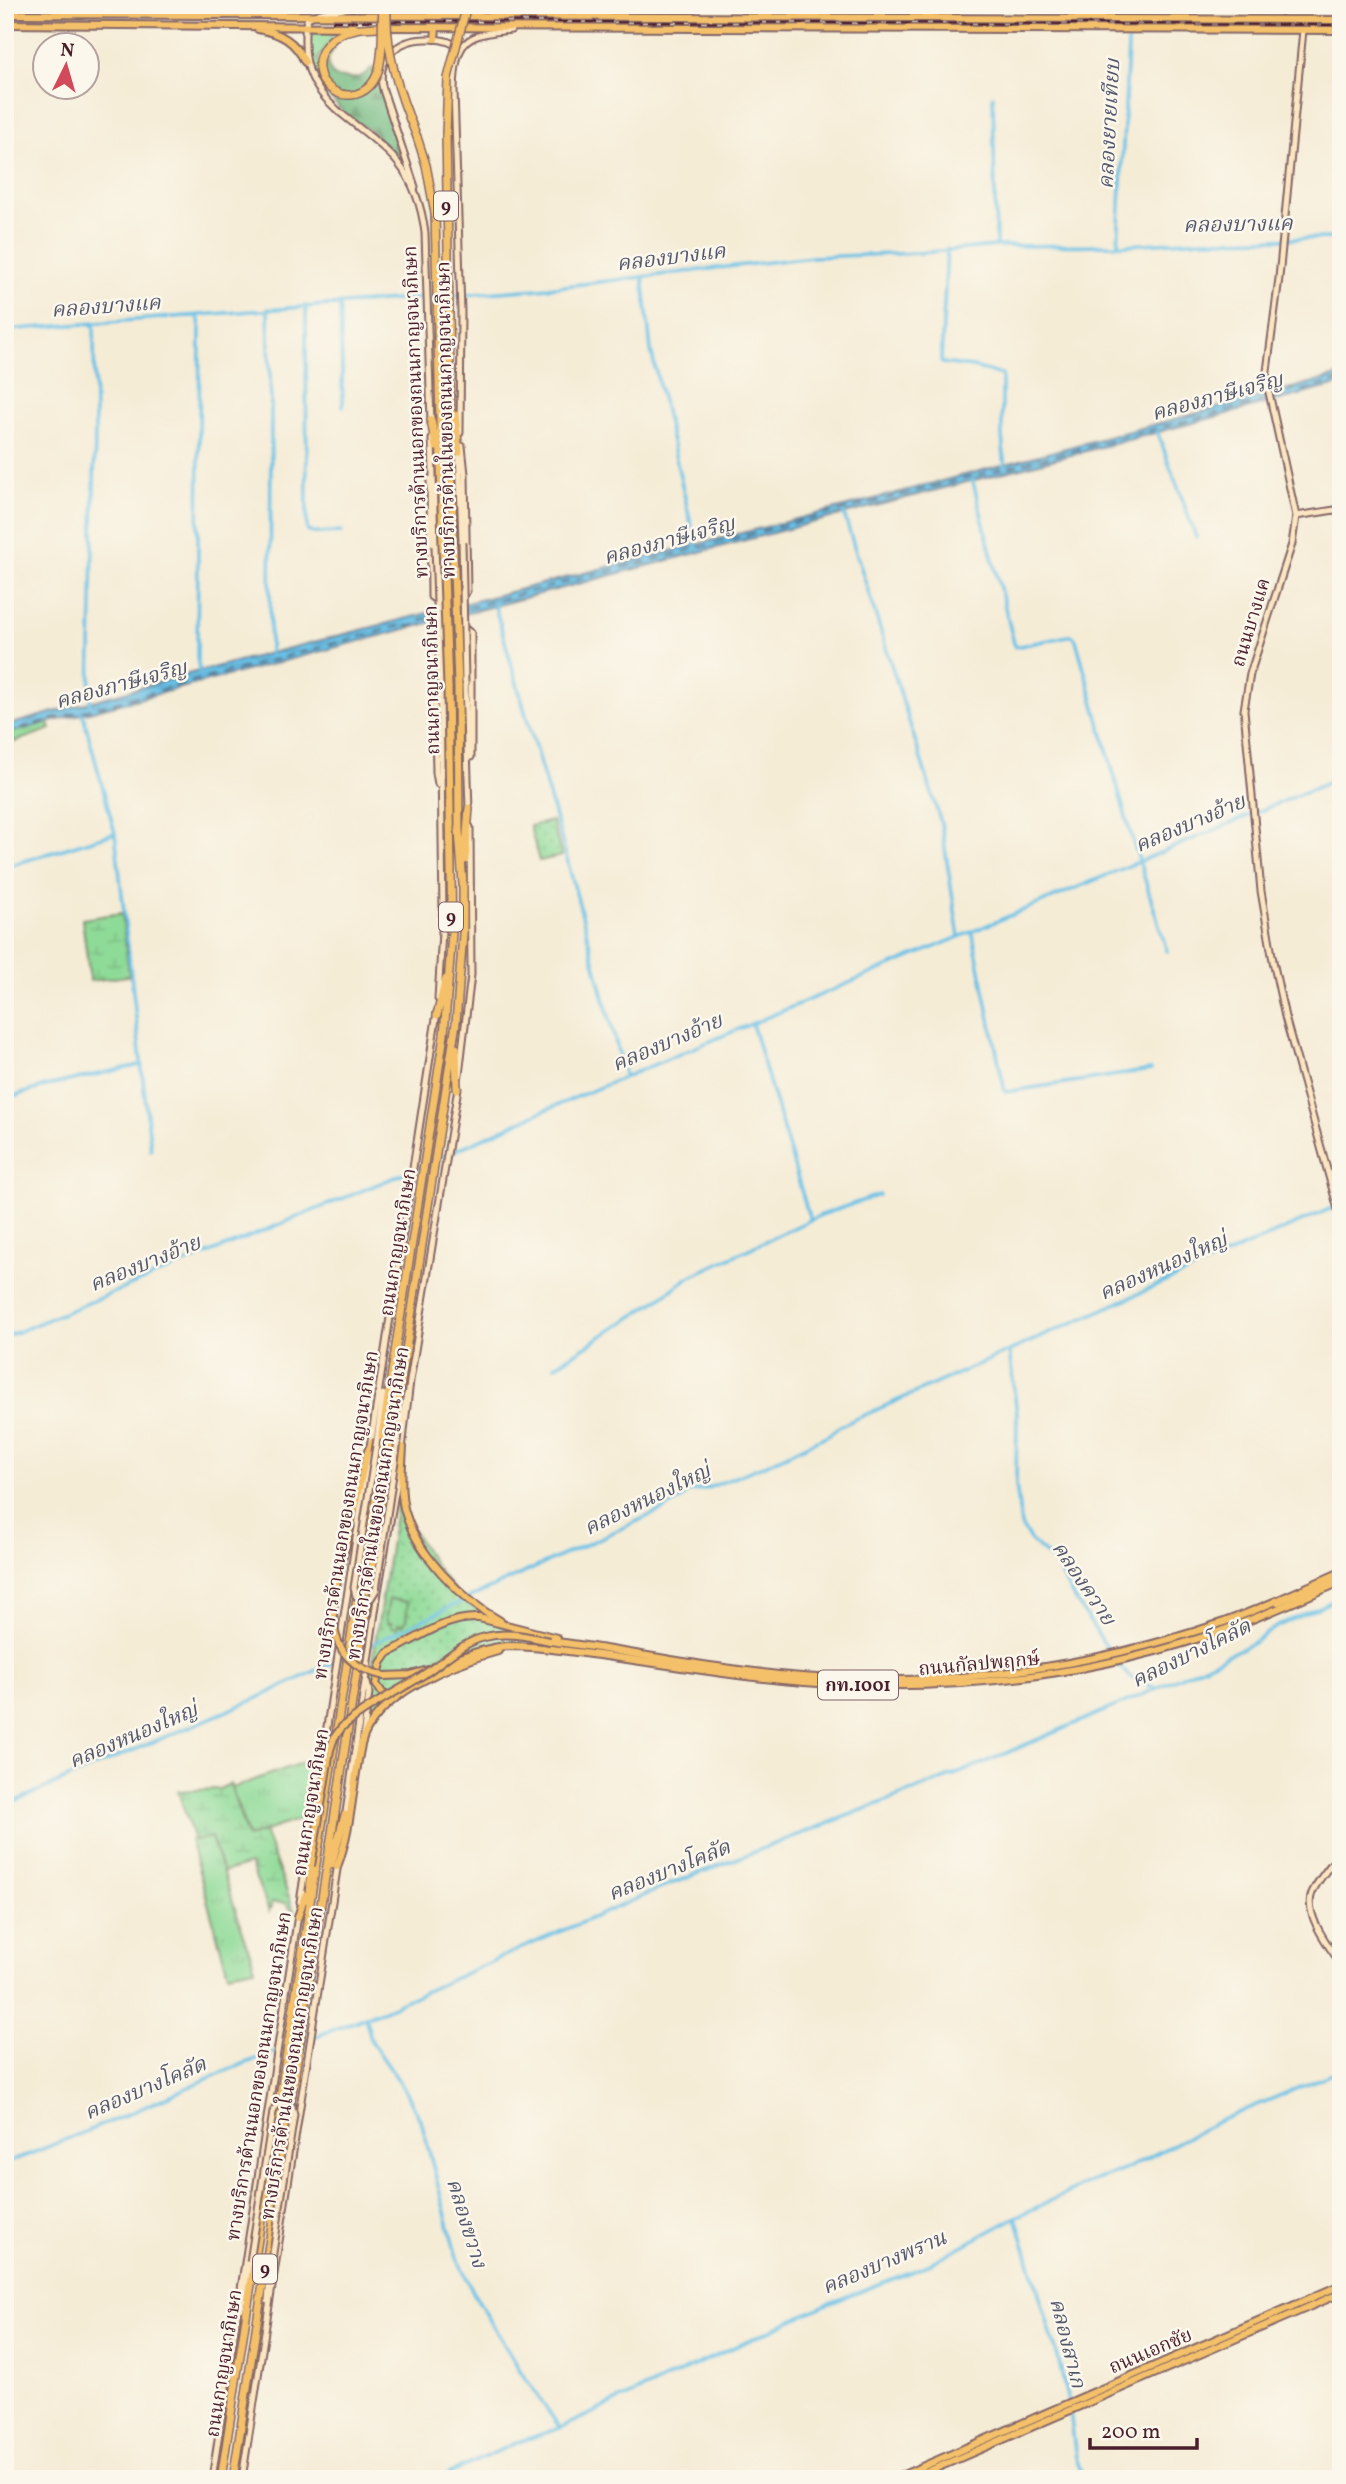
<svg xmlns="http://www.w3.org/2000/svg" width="1346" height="2484" viewBox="0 0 1346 2484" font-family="Vollkorn,'Noto Serif Thai',serif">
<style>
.grass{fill:url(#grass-tufts);stroke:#6c7c61;stroke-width:2}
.forest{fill:url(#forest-firs);stroke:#5e6c56;stroke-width:2}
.wetland{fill:url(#wetland-marsh);stroke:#6c7c61;stroke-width:2}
.park{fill:url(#park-dots);stroke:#6c7c61;stroke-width:2}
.garden{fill:#8eda97;stroke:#6c7c61;stroke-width:2}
.water{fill:url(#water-rules);stroke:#5a7088;stroke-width:2}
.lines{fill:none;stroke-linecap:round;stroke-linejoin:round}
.canal{stroke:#69c1e6;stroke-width:3.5}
.ferry{stroke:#55586c;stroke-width:2;stroke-dasharray:9 7;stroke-linecap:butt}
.secondary-casing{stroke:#866767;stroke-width:9}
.primary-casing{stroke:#866767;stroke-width:10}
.trunk-casing{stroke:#866767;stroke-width:10}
.secondary{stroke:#fbe6c3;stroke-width:5}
.primary{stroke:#f4c16a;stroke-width:6}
.trunk{stroke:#f4c16a;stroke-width:7}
.rail{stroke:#4a1f2b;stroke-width:2;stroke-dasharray:10 5;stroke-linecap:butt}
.secondary-bridge-casing{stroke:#866767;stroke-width:9;stroke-linecap:butt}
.primary-bridge-casing{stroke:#866767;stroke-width:10;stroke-linecap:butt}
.trunk-bridge-casing{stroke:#866767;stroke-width:10;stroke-linecap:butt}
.secondary-bridge{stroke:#fbe6c3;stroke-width:5}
.primary-bridge{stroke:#f4c16a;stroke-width:6}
.trunk-bridge{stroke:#f4c16a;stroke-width:7}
.labels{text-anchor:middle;stroke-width:5;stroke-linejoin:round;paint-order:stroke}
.shield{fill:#fbf7ec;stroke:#7f6065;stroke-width:2}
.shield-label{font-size:18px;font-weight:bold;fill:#4a1f2b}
.street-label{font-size:19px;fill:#4a1f2b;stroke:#fbf7ec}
.water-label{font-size:21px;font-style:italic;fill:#55586c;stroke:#fbf7ec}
</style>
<defs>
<pattern id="grass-tufts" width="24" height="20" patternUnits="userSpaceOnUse" patternTransform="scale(1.75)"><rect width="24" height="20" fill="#8eda97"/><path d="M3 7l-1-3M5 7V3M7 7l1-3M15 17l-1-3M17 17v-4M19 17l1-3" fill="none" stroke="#7cbb82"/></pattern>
<pattern id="forest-firs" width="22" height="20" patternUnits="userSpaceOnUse" patternTransform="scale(1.75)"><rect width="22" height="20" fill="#72ba80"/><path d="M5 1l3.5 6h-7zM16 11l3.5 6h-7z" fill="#609769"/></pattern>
<pattern id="wetland-marsh" width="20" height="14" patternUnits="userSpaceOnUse" patternTransform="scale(1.75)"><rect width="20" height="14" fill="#8eda97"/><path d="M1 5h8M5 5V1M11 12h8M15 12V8" fill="none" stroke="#7cbb82"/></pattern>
<pattern id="park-dots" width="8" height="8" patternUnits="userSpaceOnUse" patternTransform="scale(1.75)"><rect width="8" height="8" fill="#8eda97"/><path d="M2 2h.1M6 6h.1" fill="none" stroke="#7cbb82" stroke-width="1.8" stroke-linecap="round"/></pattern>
<pattern id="water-rules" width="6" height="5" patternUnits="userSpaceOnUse" patternTransform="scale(1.75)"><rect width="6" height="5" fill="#69c1e6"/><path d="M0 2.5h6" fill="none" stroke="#5da5c5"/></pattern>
</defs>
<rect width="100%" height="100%" fill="#fbf7ec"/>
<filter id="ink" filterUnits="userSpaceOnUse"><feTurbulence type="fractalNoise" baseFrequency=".0143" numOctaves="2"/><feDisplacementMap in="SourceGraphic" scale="14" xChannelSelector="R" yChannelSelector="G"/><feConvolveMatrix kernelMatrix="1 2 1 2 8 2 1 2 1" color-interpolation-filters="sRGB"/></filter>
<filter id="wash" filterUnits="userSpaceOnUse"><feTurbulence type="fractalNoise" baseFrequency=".00686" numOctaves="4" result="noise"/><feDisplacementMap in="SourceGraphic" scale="28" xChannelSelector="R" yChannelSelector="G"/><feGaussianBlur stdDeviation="1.57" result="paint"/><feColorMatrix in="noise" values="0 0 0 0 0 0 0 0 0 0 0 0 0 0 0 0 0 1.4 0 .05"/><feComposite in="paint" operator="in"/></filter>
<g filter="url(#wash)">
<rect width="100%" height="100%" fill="#f5ecd6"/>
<path class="grass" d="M318 1757 309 1816 248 1837 232 1788Z
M211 1837 255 1968 228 1973 190 1840Z"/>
<path class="forest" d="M333 44 335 47C326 60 324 65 335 77 350 79 361 81 371 68L381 70 379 79 407 165 405 166 371 131 347 116 327 94 330 92C322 74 318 60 333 44Z"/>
<path class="wetland" d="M48 722 51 729 14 742 11 732Z
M122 913 129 976 90 981 82 919Z
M230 1784 247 1837 264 1832 294 1910 293 1912 286 1903 273 1902 269 1911 250 1864 223 1872 211 1837 194 1840 178 1791 219 1789Z"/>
<path class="park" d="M552 821 562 856 539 861 530 826Z
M398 1496C403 1515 412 1529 422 1545 456 1602 485 1623 548 1643H500L459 1655 388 1701 367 1725 370 1703 371 1669Z"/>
<path class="garden" d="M336 32 318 59 330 92 327 94 311 69 308 33Z
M389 1599 408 1602 406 1620 403 1625 398 1624V1628L392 1627V1623H388L386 1617Z"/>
<path class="water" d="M1341 375V384L5 734V726L188 674 840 508Z"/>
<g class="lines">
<path class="canal" d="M993 96 996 246
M1118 245 1130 5
M947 249 941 360 942 363 973 367 1002 375V436L1005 467
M643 277 651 350 696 546
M340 305 343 406
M306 306 307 528 308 531 314 533 341 532
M268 309 271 405 270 656
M198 315 200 327 197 658 200 674
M5 330 539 289 812 257 919 253 996 246 1127 245 1203 240 1341 238
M1157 431 1196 537
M972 478 1015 647 1068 636H1073L1076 640 1129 828 1167 951
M843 511 941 823 959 937
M494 603 567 859 625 1077
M90 706 95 432 94 322
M82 711 115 833 151 1150
M5 867 115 833
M972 931 1005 1092 1151 1070
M752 1024 810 1220
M5 1099 46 1086 140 1065
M5 1337 405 1173 541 1112 1341 777
M1009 1351 1017 1414 1016 1484 1021 1526 1031 1541 1056 1563 1069 1590 1111 1654
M555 1366 655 1302 689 1277 821 1215 879 1195
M1115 1661 1129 1676 1155 1688
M5 1806 91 1768 256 1699 471 1597 664 1509 679 1501 688 1492 708 1488 765 1465 830 1434 840 1426 1341 1204
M365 2017 372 2042 407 2093 422 2124 457 2258 473 2292 521 2372 560 2428
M5 2164 117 2119 225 2071 382 2011 515 1951 671 1884 969 1769 1144 1694 1251 1644 1276 1627 1341 1597
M1016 2217 1058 2357 1070 2411 1076 2458 1084 2479
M437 2479 518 2442 560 2428 825 2305 921 2268 1016 2217 1093 2181 1122 2171 1219 2121 1341 2070"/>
<path class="ferry" d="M1273 398 1287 395 1292 389 1301 391 1341 380
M467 608 1267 400
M5 732 403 625 412 627 421 620 434 617"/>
</g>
</g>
<g filter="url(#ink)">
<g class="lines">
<g class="secondary-casing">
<path id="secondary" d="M356 5C341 13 322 9 308 18 304 26 305 35 305 44 305 107 364 121 398 163 414 183 422 208 425 233L431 423
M588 5 595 11 607 15
M581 17 583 5
M1303 30 1279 278 1266 379 1296 516 1292 544 1250 674 1244 710 1261 891 1273 961 1285 1017 1341 1220
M415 187 383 90C375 59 397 39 427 39 439 39 450 40 459 48
M460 433 461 312 454 89C456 40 464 35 511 30
M432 439 435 546
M459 449 462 542
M430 479 431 597 439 602 464 596 467 591 465 474 462 446
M1296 516 1341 509
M465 682 469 810
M438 784 436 773 433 638 437 634 464 628 471 633V757
M438 999 443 914 440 687
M459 1075 471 975 470 827
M399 1434 407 1394
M377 1439 383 1394
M402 1449 410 1381 458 1088
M363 1738 369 1693 367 1682
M345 1819 378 1592 399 1469
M1341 1852C1331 1865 1318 1879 1312 1893 1303 1914 1330 1948 1341 1964
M300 1902 437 1012
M268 2301 271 2266
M241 2309 250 2262
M212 2479 298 1915
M242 2479 338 1863"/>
</g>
<g class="primary-casing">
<path id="primary" d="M5 14 1341 20
M5 24 355 27
M384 27 1341 30
M258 29C281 33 295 41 305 62
M435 39 436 28
M403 1447C402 1468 399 1491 405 1512 417 1554 462 1600 500 1621
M351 1525 366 1456 372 1442
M1278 1602 1339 1577
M550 1641C634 1652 717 1670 802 1677 943 1689 1091 1668 1224 1622 1264 1608 1302 1589 1341 1572
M438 1666C460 1658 485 1647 509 1646 534 1646 559 1650 583 1653 657 1662 730 1677 804 1682 938 1692 1074 1679 1203 1637 1250 1622 1295 1601 1341 1582
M385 1676 411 1675 428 1670
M391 1696 383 1694 376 1684 381 1663 388 1653C417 1639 446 1616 479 1618L557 1638
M337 1867C352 1827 352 1786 361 1745 373 1695 453 1663 498 1651
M308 1900 311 1866
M298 1917 305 1895
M894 2479 1341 2285
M911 2479 1341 2293"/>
</g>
<g class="trunk-casing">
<path id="trunk" d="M502 16 515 14 534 5
M323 81C310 56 330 33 356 29 363 27 371 28 378 27
M446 134 453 544
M417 137 426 165 435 213 443 546
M455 415 459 452
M431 420 436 447
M465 860 469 808
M437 1015 446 979
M456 1048 457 1089
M331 1865 345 1815
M221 2479 444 1035 452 933 448 687
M233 2479 456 1023 463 934V885L459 831 458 685"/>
</g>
<use href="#secondary" class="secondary"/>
<use href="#primary" class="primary"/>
<use href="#trunk" class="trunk"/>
<path class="rail" d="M332 21 1341 25"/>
<g class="secondary-bridge-casing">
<path id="secondary-bridge" d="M462 542 465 682
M435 546 440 687
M377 1439 354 1588 356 1596 364 1600 371 1598 376 1590 399 1434
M250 2262 273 2112 278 2104 286 2103 292 2106 294 2115 271 2266"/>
</g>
<g class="primary-bridge-casing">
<path id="primary-bridge" d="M351 1525C338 1580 305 1659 385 1676
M311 1866 330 1750 334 1738 342 1727C365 1707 395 1693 420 1677 442 1663 460 1643 485 1637 507 1631 529 1637 550 1641"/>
</g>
<g class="trunk-bridge-casing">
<path id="trunk-bridge" d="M387 5C385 52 399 94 417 137
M323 81C330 90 339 96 351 95 391 90 380 33 383 5
M446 134 448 78 467 5
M453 544 458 685
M443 546 448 687"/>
</g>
<use href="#secondary-bridge" class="secondary-bridge"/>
<use href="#primary-bridge" class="primary-bridge"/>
<use href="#trunk-bridge" class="trunk-bridge"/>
</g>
</g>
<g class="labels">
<g class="shield">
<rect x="434" y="191.5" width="24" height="29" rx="5"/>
<rect x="439" y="902.5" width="24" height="29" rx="5"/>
<rect x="818" y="1670.5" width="80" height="29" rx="5"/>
<rect x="253" y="2254.5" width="24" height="29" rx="5"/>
</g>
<g class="shield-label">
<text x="446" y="212">9</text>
<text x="451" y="923">9</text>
<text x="858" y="1691">กท.1001</text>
<text x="265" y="2275">9</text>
</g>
<g class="street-label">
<text transform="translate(415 412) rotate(-92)" y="7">ทางบริการด้านนอกของถนนกาญจนาภิเษก</text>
<text transform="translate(445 420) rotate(-91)" y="7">ทางบริการด้านในของถนนกาญจนาภิเษก</text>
<text transform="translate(1250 622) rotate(-73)" y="7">ถนนบางแค</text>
<text transform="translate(431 680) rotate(-91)" y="7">ถนนกาญจนาภิเษก</text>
<text transform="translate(397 1242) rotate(-81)" y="7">ถนนกาญจนาภิเษก</text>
<text transform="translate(377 1503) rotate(-81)" y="7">ทางบริการด้านในของถนนกาญจนาภิเษก</text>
<text transform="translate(345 1515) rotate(-81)" y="7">ทางบริการด้านนอกของถนนกาญจนาภิเษก</text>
<text transform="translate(979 1663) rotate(-5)" y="7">ถนนกัลปพฤกษ์</text>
<text transform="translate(310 1802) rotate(-81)" y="7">ถนนกาญจนาภิเษก</text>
<text transform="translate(291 2063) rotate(-81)" y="7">ทางบริการด้านในของถนนกาญจนาภิเษก</text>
<text transform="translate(258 2076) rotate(-81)" y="7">ทางบริการด้านนอกของถนนกาญจนาภิเษก</text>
<text transform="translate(1150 2350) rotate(-23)" y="7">ถนนเอกชัย</text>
<text transform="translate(223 2363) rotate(-81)" y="7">ถนนกาญจนาภิเษก</text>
</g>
<g class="water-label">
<text transform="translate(1109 124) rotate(-87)" y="7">คลองยายเทียบ</text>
<text transform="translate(1238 224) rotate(-1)" y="7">คลองบางแค</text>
<text transform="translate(671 257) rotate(-7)" y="7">คลองบางแค</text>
<text transform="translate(106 306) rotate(-4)" y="7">คลองบางแค</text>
<text transform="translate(1217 396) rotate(-15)" y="7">คลองภาษีเจริญ</text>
<text transform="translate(669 540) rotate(-15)" y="7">คลองภาษีเจริญ</text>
<text transform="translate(121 684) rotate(-15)" y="7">คลองภาษีเจริญ</text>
<text transform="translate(1190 823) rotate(-23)" y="7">คลองบางอ้าย</text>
<text transform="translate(667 1042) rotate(-23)" y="7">คลองบางอ้าย</text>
<text transform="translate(145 1263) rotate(-22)" y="7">คลองบางอ้าย</text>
<text transform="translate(1163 1266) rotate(-24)" y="7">คลองหนองใหญ่</text>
<text transform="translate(647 1499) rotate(-26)" y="7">คลองหนองใหญ่</text>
<text transform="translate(1084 1583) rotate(56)" y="7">คลองควาย</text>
<text transform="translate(1191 1653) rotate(-26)" y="7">คลองบางโคลัด</text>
<text transform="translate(133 1735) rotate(-23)" y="7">คลองหนองใหญ่</text>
<text transform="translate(669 1870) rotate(-22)" y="7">คลองบางโคลัด</text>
<text transform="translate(145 2088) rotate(-23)" y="7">คลองบางโคลัด</text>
<text transform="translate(467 2223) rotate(73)" y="7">คลองขวาง</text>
<text transform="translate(884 2262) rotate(-23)" y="7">คลองบางพราน</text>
<text transform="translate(1068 2343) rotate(76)" y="7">คลองสาเก</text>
</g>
</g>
<rect width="1346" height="2484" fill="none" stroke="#fbf7ec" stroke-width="28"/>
<g transform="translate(66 66) rotate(5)"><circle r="33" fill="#fbf7ec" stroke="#b4a19f" stroke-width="2"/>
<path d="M0-5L12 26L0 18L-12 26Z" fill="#d1495b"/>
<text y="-10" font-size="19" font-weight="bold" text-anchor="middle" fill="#4a1f2b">N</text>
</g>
<path d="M1090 2438v10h107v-10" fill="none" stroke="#4a1f2b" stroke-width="3.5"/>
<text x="1101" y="2438" font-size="21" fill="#4a1f2b" stroke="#fbf7ec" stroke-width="5" paint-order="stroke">200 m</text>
</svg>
